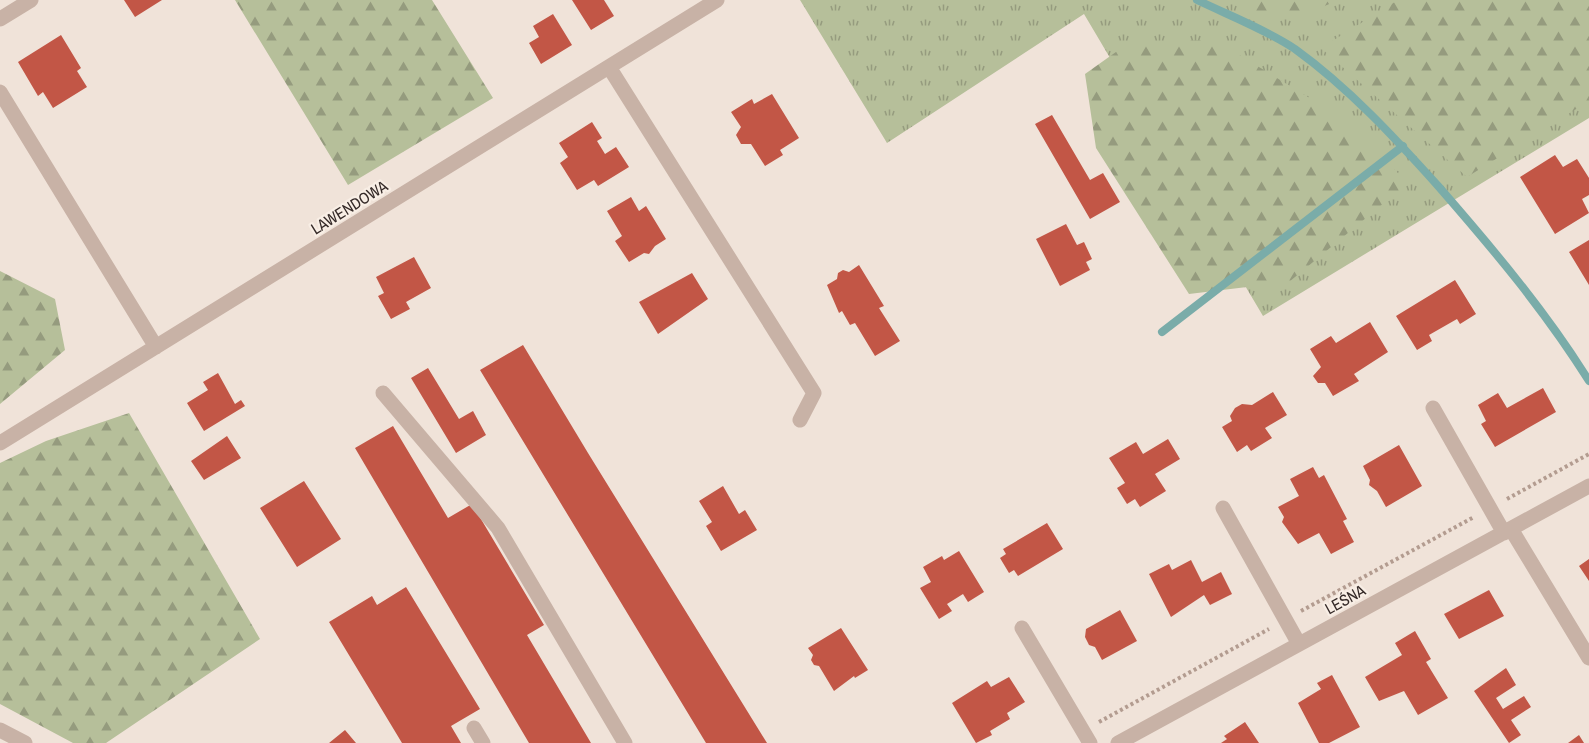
<svg xmlns="http://www.w3.org/2000/svg" width="1589" height="743" viewBox="0 0 1589 743" font-family="'Archivo Narrow',sans-serif">
<style>
.grass{fill:url(#grass-tufts)}
.forest{fill:url(#forest-firs)}
.lines{fill:none;stroke-linecap:round;stroke-linejoin:round}
.stream{stroke:#7aaca9;stroke-width:8}
.building{fill:#c25646}
.path{stroke:#b39c90;stroke-width:4;stroke-dasharray:3 3;stroke-linecap:butt}
.minor{stroke:#c8b2a6;stroke-width:15}
.labels{text-anchor:middle;stroke-width:4.5;stroke-linejoin:round;paint-order:stroke}
.street-label{font-size:16px;fill:#342927;stroke:#f8eee5}
</style>
<defs>
<pattern id="grass-tufts" width="24" height="20" patternUnits="userSpaceOnUse" patternTransform="scale(1.5)"><rect width="24" height="20" fill="#b6bf9a"/><path d="M3 7l-1-3M5 7V3M7 7l1-3M15 17l-1-3M17 17v-4M19 17l1-3" fill="none" stroke="#959b7e"/></pattern>
<pattern id="forest-firs" width="22" height="20" patternUnits="userSpaceOnUse" patternTransform="scale(1.5)"><rect width="22" height="20" fill="#b6bf9a"/><path d="M5 1l3.5 6h-7zM16 11l3.5 6h-7z" fill="#959b7e"/></pattern>
</defs>
<rect width="100%" height="100%" fill="#f0e3d9"/>
<path class="grass" d="M800 0H1589V118L1263 316 1084 14 887 143Z"/>
<path class="forest" d="M235 0H432L493 98 348 185Z
M1229 0H1336C1319 12 1274 20 1253 15 1246 13 1236 4 1229 0Z
M1398 0H1589V101L1467 177 1321 48Z
M1215 40 1342 118 1408 183 1289 282 1189 294 1096 148 1085 74 1130 42Z
M0 271 55 299 65 350 0 404Z
M129 413 260 639 106 743H73L0 704V463L46 441Z"/>
<g class="lines">
<path class="stream" d="M1197 0C1228 15 1267 30 1295 49 1349 88 1395 138 1439 187 1493 249 1546 312 1589 381
M1162 332 1403 146"/>
</g>
<path class="building" d="M124 0H162L135 17Z
M572 0H604L614 16 591 30Z
M553 14 572 45 541 64 529 43 539 37 533 26Z
M61 35 81 68 77 71 87 87 53 108 43 92 38 96 18 62Z
M772 94 799 138 780 150 783 155 765 166 751 144H741L736 135 741 127 731 112 752 99 754 104Z
M1052 115 1090 180 1103 173 1120 202 1090 219 1035 124Z
M592 122 602 138 597 141 605 154 616 147 629 167 598 186 594 180 577 190 560 163 568 157 559 143Z
M1555 155 1563 167 1577 159 1589 178V195L1582 199 1589 213 1555 234 1520 177Z
M631 197 639 211 646 206 666 239 655 246 649 254 644 253 629 262 615 241 622 236 607 211Z
M1066 224 1077 245 1084 242 1092 259 1086 262 1090 270 1060 286 1036 239Z
M1589 240V285L1569 252Z
M414 257 431 288 406 302 410 309 391 319 378 296 384 293 376 277Z
M859 265 884 306 879 308 900 341 875 356 855 323 850 325 842 311 839 313 827 285 837 279 838 273 843 270 849 272Z
M692 273 708 299 658 334 639 302Z
M1455 280 1476 314 1460 324 1457 319 1429 335 1432 341 1417 350 1396 316Z
M1370 322 1388 352 1354 374 1359 381 1333 396 1325 383H1318L1313 376 1321 367 1310 349 1331 336 1336 343Z
M523 345 588 453 767 743H706L480 370Z
M428 368 459 419 473 411 486 435 456 453 411 378Z
M218 373 235 404 241 400 245 406 204 431 187 403 208 390 203 382Z
M1543 388 1556 412 1495 447 1481 424 1486 421 1478 405 1498 393 1507 408Z
M1273 392 1287 415 1265 428 1272 438 1251 451 1247 445 1237 452 1222 427 1232 421 1230 416 1235 408 1242 404 1252 405Z
M393 426 448 518 472 504 544 625 527 635 591 743H529L355 448Z
M227 436 241 458 204 480 191 461Z
M1168 439 1180 459 1155 474 1166 491 1140 507 1135 499 1127 504 1117 488 1125 483 1109 458 1136 442 1143 454Z
M1399 445 1422 486 1386 507 1377 491 1369 485 1370 480 1363 466Z
M1313 467 1319 478 1324 475 1347 519 1343 521 1354 542 1331 554 1319 533 1298 544 1282 522 1284 517 1278 507 1299 496 1290 479Z
M304 481 341 539 297 567 260 508Z
M723 486 739 514 745 510 757 530 721 551 706 526 712 522 699 501Z
M1047 523 1063 549 1018 576 1014 570 1009 573 1000 558 1006 554 1003 549Z
M959 551 984 592 968 602 963 594 947 604 952 611 939 619 920 588 931 582 923 567 942 556 944 560Z
M1589 559V581L1579 566Z
M1191 560 1202 582 1221 572 1232 594 1210 605 1204 595 1171 617 1149 574 1169 564 1172 570Z
M406 587 480 709 451 726 461 743H402L329 622 372 596 377 605Z
M1489 590 1504 616 1459 639 1444 614Z
M1120 610 1137 641 1102 660 1095 647 1089 645 1085 637 1086 629Z
M841 628 868 670 855 678 854 676 834 691 819 666 814 665 811 660 813 655 808 648Z
M1415 631 1431 659 1426 662 1448 698 1418 715 1404 691 1379 701 1365 677 1402 655 1395 643Z
M1506 668 1516 685 1496 698 1503 709 1524 696 1531 707 1511 720 1521 735 1509 743 1474 691Z
M1332 675 1360 727 1329 743H1319L1298 703 1321 689 1317 683Z
M1009 677 1025 702 1007 713 1010 719 990 731 992 735 976 743 952 703 987 681 991 687Z
M1245 722 1259 743H1221L1227 739 1224 736Z
M345 730 356 743H329Z
M1579 735 1584 743H1568Z"/>
<g class="lines">
<path class="path" d="M1507 499 1589 454
M1301 611 1474 517
M1099 722 1269 629"/>
<path class="minor" d="M0 19 31 0
M609 67 814 393 800 420
M0 92 156 347
M383 393 498 528 625 743
M1433 408 1504 533
M0 443 717 0
M1223 508 1299 644
M1511 529 1589 658
M1022 628 1090 743
M474 728 483 743
M0 730 25 743
M1118 743 1589 486"/>
</g>
<g class="labels">
<g class="street-label">
<text transform="translate(349 207) rotate(-32)" y="6">LAWENDOWA</text>
<text transform="translate(1345 599) rotate(-29)" y="6">LEŚNA</text>
</g>
</g>
</svg>
